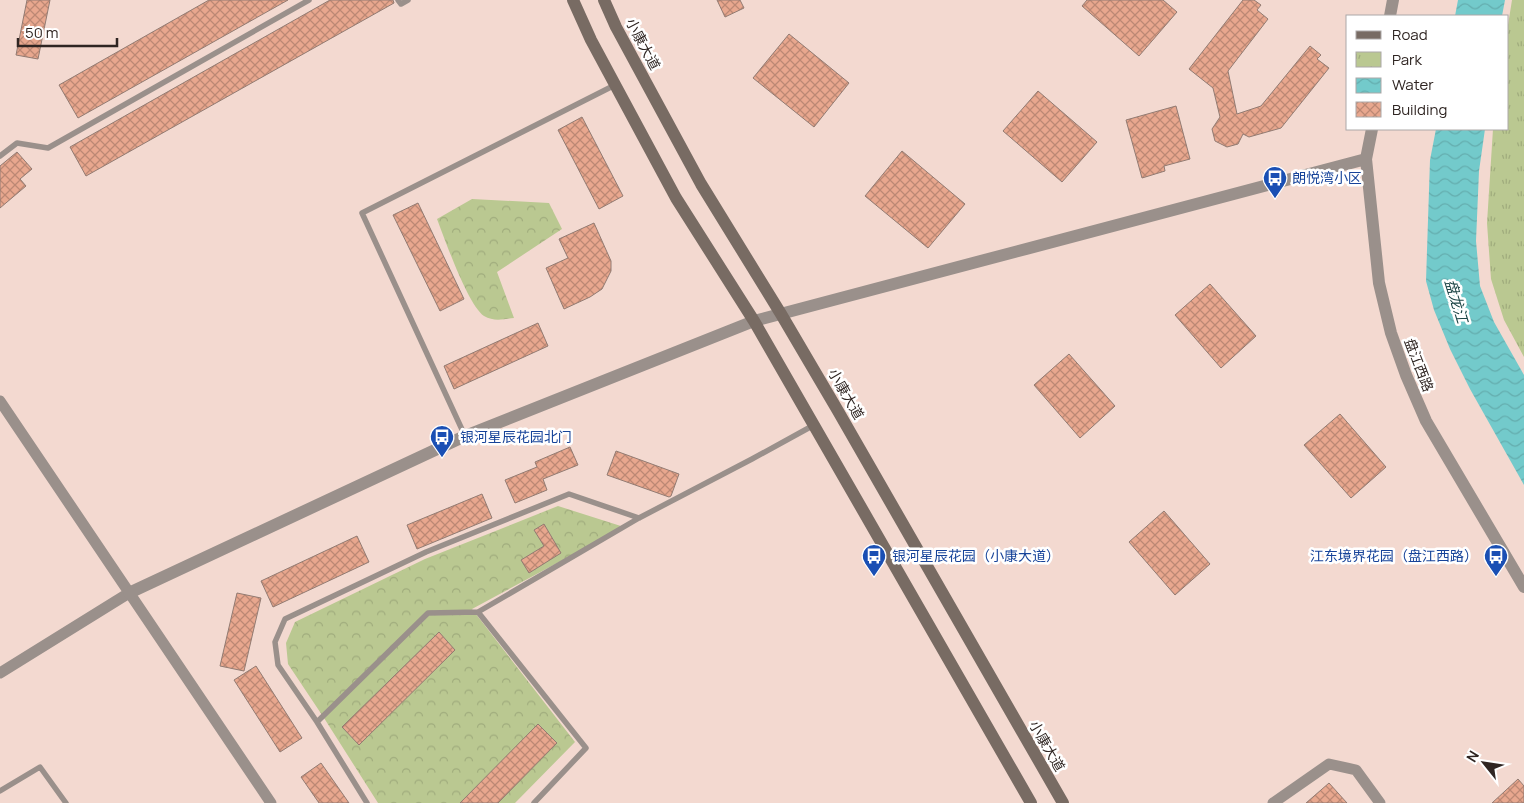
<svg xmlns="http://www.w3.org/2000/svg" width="1524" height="803" viewBox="0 0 1524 803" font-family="Manrope,'Noto Sans SC',sans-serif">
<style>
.forest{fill:url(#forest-crowns)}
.park{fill:url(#park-tufts)}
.water{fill:url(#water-waves)}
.building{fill:url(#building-cross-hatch);stroke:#927b72}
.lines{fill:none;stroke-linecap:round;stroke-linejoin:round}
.service{stroke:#9a908b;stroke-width:5.5}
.minor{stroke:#9a908b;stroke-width:11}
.tertiary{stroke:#9a908b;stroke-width:12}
.secondary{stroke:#786b63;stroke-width:12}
.labels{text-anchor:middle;stroke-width:5;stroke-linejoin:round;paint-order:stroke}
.street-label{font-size:14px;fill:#2f2522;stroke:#fff}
.transit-label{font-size:14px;fill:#164399;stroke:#fff;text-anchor:start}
.water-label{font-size:15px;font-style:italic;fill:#1b4445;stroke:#fff}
</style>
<defs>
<pattern id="forest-crowns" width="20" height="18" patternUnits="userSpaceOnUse" patternTransform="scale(1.25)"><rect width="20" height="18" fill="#bac891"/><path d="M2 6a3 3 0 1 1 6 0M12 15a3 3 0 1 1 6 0" fill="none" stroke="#a0ac7d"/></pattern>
<pattern id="park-tufts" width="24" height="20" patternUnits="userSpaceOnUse" patternTransform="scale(1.25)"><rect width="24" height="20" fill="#bac891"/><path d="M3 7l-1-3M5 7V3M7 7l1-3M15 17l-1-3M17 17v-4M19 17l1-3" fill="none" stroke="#a0ac7d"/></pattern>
<pattern id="water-waves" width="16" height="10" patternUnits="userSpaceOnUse" patternTransform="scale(1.25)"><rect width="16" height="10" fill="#73cacb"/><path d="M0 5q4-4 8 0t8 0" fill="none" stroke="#64adae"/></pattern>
<pattern id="building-cross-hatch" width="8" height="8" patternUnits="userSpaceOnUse" patternTransform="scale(1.25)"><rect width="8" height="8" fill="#e8a78e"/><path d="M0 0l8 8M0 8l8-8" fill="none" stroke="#bc8874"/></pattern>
</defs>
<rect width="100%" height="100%" fill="#f3d9d0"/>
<path class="forest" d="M472 199 549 203 562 229 497 272 514 318C504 319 494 322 484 316 468 305 445 240 437 219Z
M558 506 624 527 472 609 575 742 515 803H378L324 718 288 664 286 643 295 622 425 559Z"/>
<path class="park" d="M1512 0H1524V357L1504 320 1491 279 1487 223 1493 129H1508V25Z"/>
<path class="water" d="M1458 0H1505L1502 16H1455Z
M1436 129H1485L1479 171 1476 241 1480 286 1494 322 1524 375V485L1470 389 1450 349 1434 310 1426 281 1430 160Z"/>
<path class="building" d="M27 0H50L38 59 16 55Z
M209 0H288L78 118 59 85Z
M330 0H393L394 3 86 176 70 147Z
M717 0H740L744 8 725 17Z
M1087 0H1163L1177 12 1139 56 1082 6Z
M1243 0H1254L1261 5 1257 10 1268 19 1228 71 1237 114 1261 106 1310 46 1321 55 1317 59 1329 68 1281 128 1249 137 1243 134 1238 144 1227 147 1215 141 1212 129 1220 117 1213 88 1189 69Z
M789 34 849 83 814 127 753 78Z
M1038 91 1097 142 1062 182 1003 131Z
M1176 106 1190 159 1164 166 1165 171 1142 178 1126 120Z
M582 117 623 196 599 209 558 130Z
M902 151 965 204 928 248 865 196Z
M17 152 32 169 20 179 26 186 0 208V166Z
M418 203 464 299 440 311 393 215Z
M594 223 611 261V271L602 289 590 297 564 309 546 268 568 258 559 239Z
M1210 284 1256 336 1221 368 1175 315Z
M538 323 548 346 454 389 444 366Z
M1069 354 1115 406 1080 438 1034 385Z
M1340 414 1386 467 1351 498 1304 445Z
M570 447 578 465 543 479 547 490 515 503 505 480 537 467 535 462Z
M616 451 679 474 671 496 669 497 607 475Z
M482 494 492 518 417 549 407 525Z
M1164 511 1210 564 1175 595 1129 542Z
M544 524 561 553 529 573 521 560 544 546 534 530Z
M357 536 369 562 273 607 261 581Z
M237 593 261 598 244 671 220 666Z
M439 632 455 650 359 745 342 727Z
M256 666 302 738 280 752 234 680Z
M538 724 557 743 498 803H460Z
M321 763 349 803H319L301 777Z
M1518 779 1524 786V803H1492Z
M1329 783 1347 803H1306Z"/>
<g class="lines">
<path class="service" d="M398 0 401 4 408 0
M0 156 17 143 48 148 309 0
M465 436 362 213 615 85
M639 518 569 494 426 552 285 619 275 642 278 665 317 722 428 613 478 612 639 518 752 459 814 425
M478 612 586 748 534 803
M317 722 367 803
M0 791 40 767 66 803"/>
<path class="minor" d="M0 401 271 803
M0 673 129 593
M1273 803 1329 764 1356 770 1380 803"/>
<path class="tertiary" d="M1390 16 1393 0
M1372 129 1366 159 1379 283 1391 333 1406 375 1426 421 1524 587
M129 593 465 436 754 321 1366 159"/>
<path class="secondary" d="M573 0 591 40 676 198 754 321 1031 803
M604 0 616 27 701 184 781 314 838 411 1063 803"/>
</g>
<defs>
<g id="bus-pin" transform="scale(1.25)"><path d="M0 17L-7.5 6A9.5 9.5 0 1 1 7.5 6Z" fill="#1a4fb4" stroke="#fff"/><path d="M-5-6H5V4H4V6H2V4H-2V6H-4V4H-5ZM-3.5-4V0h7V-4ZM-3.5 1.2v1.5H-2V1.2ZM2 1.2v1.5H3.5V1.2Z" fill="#fff"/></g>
</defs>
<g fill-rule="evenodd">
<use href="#bus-pin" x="1275" y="178"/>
<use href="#bus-pin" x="442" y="437"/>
<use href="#bus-pin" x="874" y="556"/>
<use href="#bus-pin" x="1496" y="556"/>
</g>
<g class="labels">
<g class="street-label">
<text transform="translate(643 44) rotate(62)" y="5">小康大道</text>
<text transform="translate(1419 365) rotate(69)" y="5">盘江西路</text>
<text transform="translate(846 394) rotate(60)" y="5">小康大道</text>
<text transform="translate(1047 746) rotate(60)" y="5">小康大道</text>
</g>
<g class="transit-label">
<text x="1292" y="183">朗悦湾小区</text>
<text x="460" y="442">银河星辰花园北门</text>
<text x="892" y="561">银河星辰花园（小康大道）</text>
<text x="1478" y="561" text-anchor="end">江东境界花园（盘江西路）</text>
</g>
<g class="water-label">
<text transform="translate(1456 301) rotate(73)" y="5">盘龙江</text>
</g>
</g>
<rect x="1346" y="15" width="162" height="115" fill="#ffffff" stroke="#aca8a7"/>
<rect x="1356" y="31" width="25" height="8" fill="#786b63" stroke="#aca8a7"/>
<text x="1392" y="40" font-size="15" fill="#2f2522">Road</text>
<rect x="1356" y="52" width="25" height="15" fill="url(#park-tufts)" stroke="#aca8a7"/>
<text x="1392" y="65" font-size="15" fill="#2f2522">Park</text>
<rect x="1356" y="78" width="25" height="15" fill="url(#water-waves)" stroke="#aca8a7"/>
<text x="1392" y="90" font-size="15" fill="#2f2522">Water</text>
<rect x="1356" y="102" width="25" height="15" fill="url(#building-cross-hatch)" stroke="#aca8a7"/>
<text x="1392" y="115" font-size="15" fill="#2f2522">Building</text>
<g transform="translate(1484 763) rotate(300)" stroke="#ffffff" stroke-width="4" paint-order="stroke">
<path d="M0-4L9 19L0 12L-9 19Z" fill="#2f2522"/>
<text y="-8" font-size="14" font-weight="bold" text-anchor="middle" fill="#2f2522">N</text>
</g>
<path d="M18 38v8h99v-8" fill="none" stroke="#2f2522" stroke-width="2.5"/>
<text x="25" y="38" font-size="15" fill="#2f2522" stroke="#ffffff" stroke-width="4" paint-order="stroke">50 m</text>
</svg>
